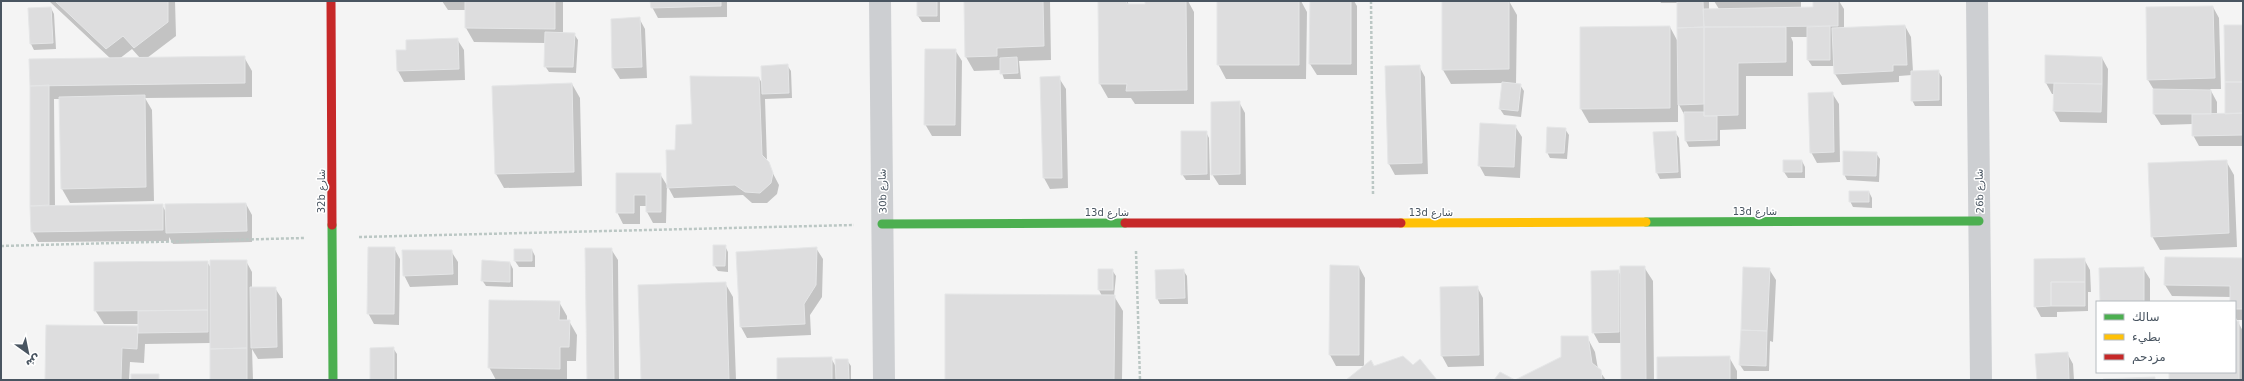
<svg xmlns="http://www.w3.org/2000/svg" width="2244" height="381" viewBox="0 0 2244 381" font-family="'DejaVu Sans','Noto Sans Arabic',sans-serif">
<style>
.shadow{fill:#0003;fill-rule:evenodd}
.building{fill:#ddddde;stroke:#e5e6e7}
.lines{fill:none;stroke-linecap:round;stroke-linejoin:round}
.path{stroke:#bbc7c4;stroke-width:2.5;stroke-dasharray:3 2;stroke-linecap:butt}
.street{stroke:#cdcfd2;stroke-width:22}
.fast{stroke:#4caf50;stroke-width:9}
.slow{stroke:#ffc107;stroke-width:9}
.jam{stroke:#c62828;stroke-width:9}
.labels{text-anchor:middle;stroke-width:3;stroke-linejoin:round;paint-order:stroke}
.street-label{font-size:10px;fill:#495561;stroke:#fff}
</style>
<rect width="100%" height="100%" fill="#f4f4f4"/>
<path class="shadow" d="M49 1H175L176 36 147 58 244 57 252 71V97L145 98 152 110 154 201 70 203 62 189 60 99H54L55 206 162 205 166 212 246 204 252 215V242L173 244 169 237V241L38 242 32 231 30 60 111 59ZM132 49 140 58 119 59Z
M188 1H248V2Z
M442 1H563V34H574L578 40 576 73 549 72 545 66 546 43 474 42 466 28V10H448Z
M651 1H727V17L658 18 652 7Z
M918 1H940V22H922L918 16Z
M965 1H1050L1051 60 1019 61 1021 79H1004L1001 70 974 71 966 57Z
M1099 1H1127L1129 5H1146V1H1188L1194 12V104H1135L1131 98H1108L1100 84Z
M1218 1H1301L1307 12 1306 79H1226L1218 64Z
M1311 1H1354L1357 6V75H1317L1310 64Z
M1509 1 1517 15 1516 85H1520L1524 91 1521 117 1504 115 1500 109 1503 83 1451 84 1443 70Z
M1660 1H1709V9H1719L1714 1H1801V8H1814V1H1839L1844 9V29L1905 26 1911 37 1913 72 1938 71 1942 77V106H1915L1912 100V75L1899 76V82L1842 85 1835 74V66H1812L1808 60V37H1791L1793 42V76H1746V129L1720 130V146L1689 147 1686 141 1685 116 1678 103V122L1589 123 1581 109 1670 27 1678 42V3H1661Z
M2213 7 2219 18 2221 89H2210L2217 102V115H2226L2243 26V146H2199L2193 135V124L2161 125 2154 114V90L2148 80 2147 8Z
M51 8 54 14 56 49 34 50 31 44 29 9Z
M1 16 2 54H1Z
M639 18 645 29 647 78 620 79 613 68Z
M457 39 464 50 465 80 404 82 398 71 407 51Z
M955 50 962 61 961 136H932L925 124Z
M2102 58 2108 69 2107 123 2060 122 2054 111 2055 94H2052L2046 83Z
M787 65 791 71 792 98 765 99 767 162 779 185 777 194 767 203H752L743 195 674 198 667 185 666 223H653L647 212V206H640V224H623L617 212V174H660L668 187 676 151 693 125 759 78 763 85Z
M1419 66 1425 77 1428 174 1395 175 1389 164Z
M1041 78H1059L1066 89 1068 188 1050 189 1044 178Z
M572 84 580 98 582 186 504 188 496 174Z
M1832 93 1839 104 1840 162 1817 163 1811 152Z
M1239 102 1245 113 1246 185H1219L1212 174Z
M1515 126 1522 137 1520 178 1485 176 1479 165Z
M1565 129 1569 135 1567 159 1550 158 1547 152Z
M1206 132 1209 138 1210 180H1186L1182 174Z
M1675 132 1679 138 1681 178 1660 179 1657 173Z
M1876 153 1880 159 1879 182 1847 180 1844 174Z
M1802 161 1805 167V178H1788L1784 172Z
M2226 161 2234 175 2237 247 2160 250 2152 236Z
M1869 192 1872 198V208L1853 207 1850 201Z
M725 246 728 252V272L718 271 714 265Z
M394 248 400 259 399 325 374 324 368 313Z
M816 248 823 259 822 297 810 315 811 335 747 338 741 327 737 253Z
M611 249 618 260 619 380H588Z
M532 250 535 256V267H519L515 261Z
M451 251 458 262V285L410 287 404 275Z
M2166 258 2243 259V320H2237L2235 316V302H2231V297L2172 296 2165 285Z
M2084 259 2090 270 2091 292H2088V311L2057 312V317H2041L2035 306Z
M246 261 252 272V288H275L282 299 283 358 258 359 252 349 253 380H211V343L145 344 144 363 130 362 129 380H46L137 327 139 331V324H104L95 310 207 262 211 268Z
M510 263 513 269V287L486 286 482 280Z
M1359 267 1365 278 1364 366H1336L1330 355Z
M1644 267 1653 281 1654 380H1623L1622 343H1599L1593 332 1618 271 1622 277Z
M2143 268 2150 279V302H2101Z
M1769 269 1776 280 1773 342 1770 341 1769 371H1744L1740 365Z
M1112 270 1116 276 1114 296 1123 311 1122 380H946L1102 296 1099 290Z
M1183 270 1187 276 1188 304H1160L1157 298Z
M725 283 733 297 736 380H642Z
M1477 287 1483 298 1484 366 1448 367 1442 356Z
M559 302 567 316V321H569L577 335 576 361H567V380H496L489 367Z
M2235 322H2238L2243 331V380H2170V372H2235Z
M1587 337 1595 352 1598 369 1606 380H1517L1562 357Z
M393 348 397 354V380H371Z
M2067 353 2073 364 2074 380H2038Z
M1729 357 1737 371V380H1658Z
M831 358 836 367 847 360 851 366V380H778Z"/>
<path class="building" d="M55 1H168V22L134 48 123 36 106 49Z
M465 1H555V29L465 28Z
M650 1H721V6L651 8Z
M917 1H937V16H917Z
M964 1H1043L1044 46 997 48V56L965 57Z
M1098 1H1126L1127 4H1145V1H1186L1187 90 1126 91 1127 84H1099Z
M1217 1H1299V65H1217Z
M1310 1H1351V64H1309Z
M1442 1H1509V69L1442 70Z
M1677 1H1703L1704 27 1677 28Z
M1813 1H1838V26L1704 27 1703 9 1813 7Z
M2213 6 2215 78 2147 80 2146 7Z
M51 7 53 43 30 44 28 8Z
M640 17 642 67 612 68 611 19Z
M1905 25 1907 65H1893V71L1834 74 1832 28Z
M2224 25H2243V82H2225Z
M1670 26V108L1580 109V27Z
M1830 26V60H1807V27Z
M1704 27H1786V62L1738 63V115L1704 116Z
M1704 27V104L1678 105 1677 28Z
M545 32 575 33 573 67H544Z
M458 38 459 69 397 71 396 50H406V40Z
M925 49H956L955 125H924Z
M2045 55 2102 57V84L2045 83Z
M245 56V83L30 86 29 59Z
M1017 57 1018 73 1000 74V58Z
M788 64 789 93 762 94 761 66Z
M1420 65 1422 163 1388 164 1385 66Z
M1939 70V100L1911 101V71Z
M690 76 759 77 762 155 769 162 773 173 771 183 760 193 745 192 735 185 667 188 666 150H675L676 125 692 124Z
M1060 76 1062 178H1043L1040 77Z
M1502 82 1521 84 1518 111 1499 109Z
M2225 82H2243V113L2225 114Z
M572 83 574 172 495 174 492 86Z
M2054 83 2102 84 2101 112 2053 111Z
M49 85V205L30 206V86Z
M2153 89 2211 90V114H2153Z
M1833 92 1834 152 1810 153 1808 93Z
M145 95 146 187 61 189 59 97Z
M1240 101V174L1211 175V102Z
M1684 112H1704V116H1717V140L1685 141Z
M2243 113V135L2192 136V114Z
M1480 123 1516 125 1514 167 1478 166Z
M1547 127 1566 128 1564 153H1546Z
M1181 131H1207V174L1181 175Z
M1676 131 1678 172 1656 173 1653 132Z
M1843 151 1877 152 1876 176 1843 175Z
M1783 160H1802V172H1783Z
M2227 160 2229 233 2151 237 2148 163Z
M616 173H661V212H646V195H634V213H616Z
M1849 191H1869V202H1849Z
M246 203 247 231 166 233 165 204Z
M163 204V230L31 232 30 206Z
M713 245H726L725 266H713Z
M368 247H395L394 314H367Z
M817 247 816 285 804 304 805 324 740 327 736 252Z
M585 248H612L614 380H587Z
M514 249H532V261H514Z
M402 250H452L453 274 403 276Z
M2165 257 2243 258V309H2235V302H2230V286L2164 285Z
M2085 258V282H2051V306L2034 307V259Z
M210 260H247V348L210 349Z
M482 260 510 262V282L481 281Z
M208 261V310L94 311V262Z
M1330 265 1359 266V355H1329Z
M1620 266H1645L1646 380H1621Z
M1743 267 1770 268 1767 331 1741 330Z
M2144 267V302H2100L2099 268Z
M1098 269H1113V290H1098Z
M1184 269 1185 298 1156 299 1155 270Z
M1619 270V332L1592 333 1591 271Z
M726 282 729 380H641L638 285Z
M2051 282H2085V306H2051Z
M1478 286 1479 355 1441 356 1440 287Z
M250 287H276L277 347 251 348Z
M945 294 1115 295 1114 380H945Z
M489 300 560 301 559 320H570L569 347H560V369L488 368Z
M208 310V332L138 333V311Z
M2235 321H2239V380H2169V372H2235Z
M46 325 138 326 137 349 122 348 121 380H45Z
M1741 330 1767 331 1766 366 1739 365Z
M1561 336H1588L1592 363 1601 370 1602 380H1515L1561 357Z
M394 347V380H370V348Z
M247 348V380H210V349Z
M2068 352 2069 380H2037L2035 354Z
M1403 356 1413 365 1420 359 1437 380H1346L1371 360 1374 366Z
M1730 356V380H1657V357Z
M832 357V380H777V358Z
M835 359H848L849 380H836Z
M1500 372 1515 380H1494Z
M131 374H159V380H131Z
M2155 377V380H2103V379Z"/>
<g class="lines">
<path class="path" d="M1371 1 1373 194
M359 237 854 225
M1 246 304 238
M1136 251 1140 380"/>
<path class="street" d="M880 1 884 380
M1977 1 1981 380"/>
<path class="fast" d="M1646 222 1979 221
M882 224 1125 223
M332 225 333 380"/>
<path class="slow" d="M1401 223 1646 222"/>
<path class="jam" d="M331 1 332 225
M1125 223H1401"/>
</g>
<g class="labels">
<g class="street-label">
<text transform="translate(321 191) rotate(-90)" y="4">32b شارع</text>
<text transform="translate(882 191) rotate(-91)" y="4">30b شارع</text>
<text transform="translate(1979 191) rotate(-91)" y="4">26b شارع</text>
<text x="1755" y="215">13d شارع</text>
<text x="1107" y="216">13d شارع</text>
<text x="1431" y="216">13d شارع</text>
</g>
</g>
<rect width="2244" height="381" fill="none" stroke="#495561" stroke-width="4"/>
<rect x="2096" y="301" width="140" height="72" fill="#ffffff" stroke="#b6bbc0"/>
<rect x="2104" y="314" width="20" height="6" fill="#4caf50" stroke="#b6bbc0"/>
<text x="2132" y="321" font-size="12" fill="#495561">سالك</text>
<rect x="2104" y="334" width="20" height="6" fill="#ffc107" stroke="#b6bbc0"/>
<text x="2132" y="341" font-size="12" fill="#495561">بطيء</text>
<rect x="2104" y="354" width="20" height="6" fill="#c62828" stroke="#b6bbc0"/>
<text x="2132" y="361" font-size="12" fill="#495561">مزدحم</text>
<g transform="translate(28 353) rotate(147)" stroke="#ffffff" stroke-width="3" paint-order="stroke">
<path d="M0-3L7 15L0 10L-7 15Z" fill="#495561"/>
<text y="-6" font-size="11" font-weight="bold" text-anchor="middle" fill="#495561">ش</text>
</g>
</svg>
